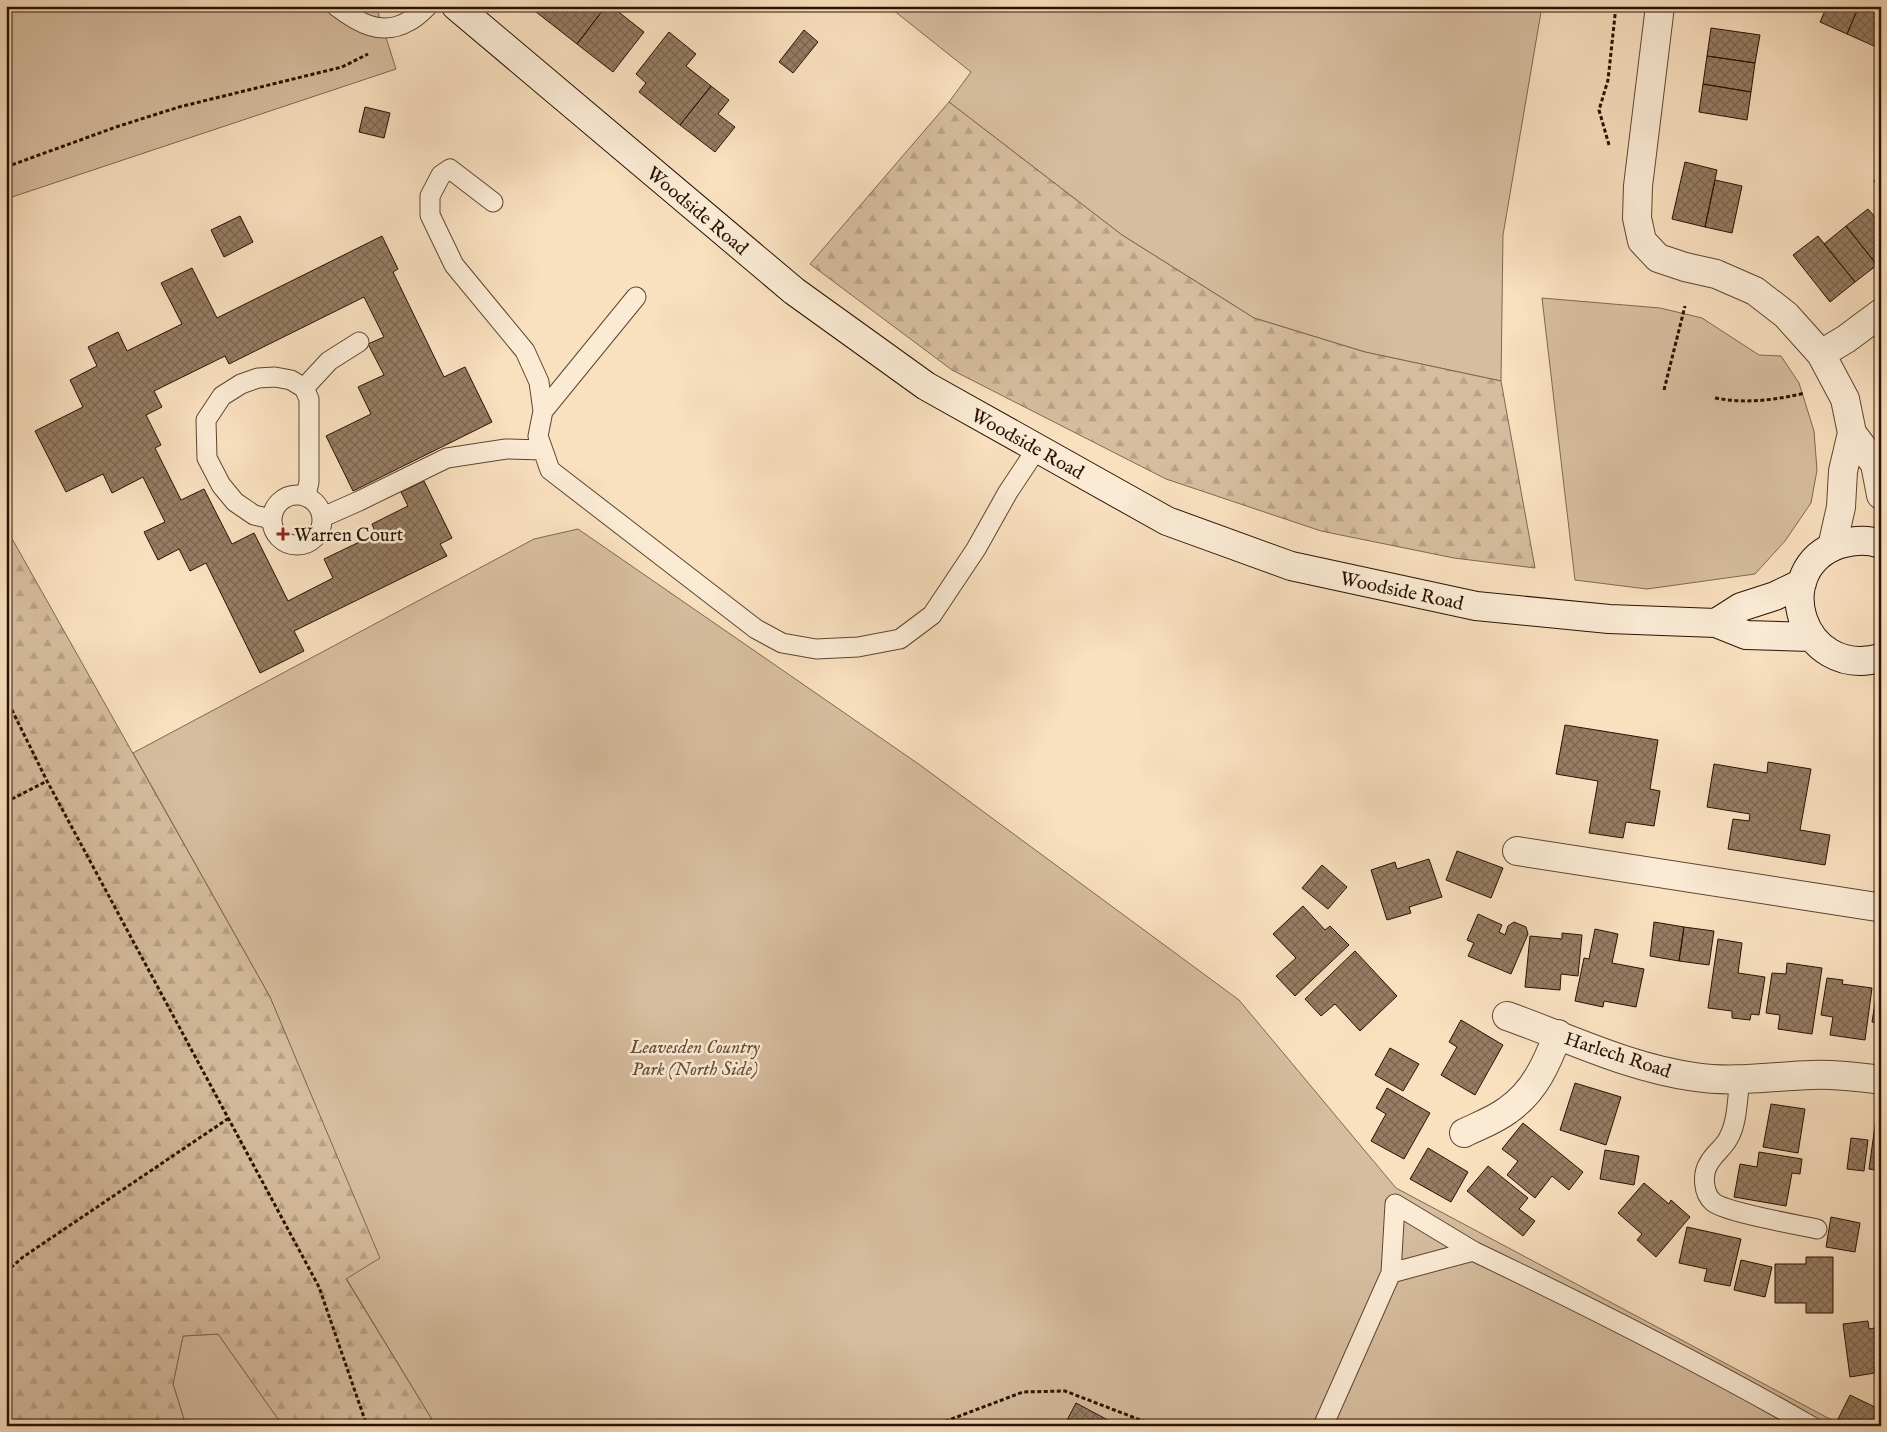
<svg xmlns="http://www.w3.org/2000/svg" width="1887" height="1432" viewBox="0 0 1887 1432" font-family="'IM FELL English',serif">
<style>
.green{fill:#d6bd9f;stroke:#806750}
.forest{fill:url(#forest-firs);stroke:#806750}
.building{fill:url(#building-cross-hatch);stroke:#2a1102}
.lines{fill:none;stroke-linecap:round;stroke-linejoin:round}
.lane-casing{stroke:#5e4531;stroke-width:21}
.street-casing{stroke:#5e4531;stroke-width:30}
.secondary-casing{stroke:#2a1102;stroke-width:30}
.path{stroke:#2a1102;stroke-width:3;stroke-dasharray:4 2.5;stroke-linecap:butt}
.lane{stroke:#fbebd5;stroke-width:19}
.street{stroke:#fbebd5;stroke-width:28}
.secondary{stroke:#fbebd5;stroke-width:28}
.poi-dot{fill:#8f2418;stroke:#fbebd5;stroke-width:2}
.labels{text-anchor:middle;stroke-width:5;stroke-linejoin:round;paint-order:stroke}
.street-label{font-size:19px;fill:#2a1102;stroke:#fbebd5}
.poi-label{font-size:19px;fill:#2a1102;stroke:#fbebd5;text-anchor:start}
.park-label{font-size:19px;font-style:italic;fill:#664d39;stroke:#fbebd5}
</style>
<defs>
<pattern id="forest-firs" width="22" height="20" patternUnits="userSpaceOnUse" patternTransform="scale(1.25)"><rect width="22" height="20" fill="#d6bd9f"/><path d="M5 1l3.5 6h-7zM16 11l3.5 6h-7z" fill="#b8a187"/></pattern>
<pattern id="building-cross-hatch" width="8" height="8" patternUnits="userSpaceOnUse" patternTransform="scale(1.25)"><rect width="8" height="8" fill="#967d64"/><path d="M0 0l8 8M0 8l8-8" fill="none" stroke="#7b6550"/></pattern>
</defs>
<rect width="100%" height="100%" fill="#f9e0bf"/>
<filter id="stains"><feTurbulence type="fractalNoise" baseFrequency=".004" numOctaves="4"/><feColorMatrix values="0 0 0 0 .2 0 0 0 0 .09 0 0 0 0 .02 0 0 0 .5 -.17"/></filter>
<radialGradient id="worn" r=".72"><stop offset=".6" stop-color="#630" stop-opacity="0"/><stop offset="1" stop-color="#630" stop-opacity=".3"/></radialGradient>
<path class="green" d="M6 6H376L396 69 6 199Z
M888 6H1542L1503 235 1501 381 1365 352 1254 318 1122 235 949 102 971 72Z
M1542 298 1660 308 1702 318 1759 355 1781 356 1799 383 1814 431 1817 470 1811 503 1785 541 1755 574 1647 589 1575 580Z
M578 529 920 765 1239 1000 1396 1188 1843 1426H1064L1055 1421 1042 1426H436L346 1278 379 1258 270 997 133 753 534 539Z
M218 1334 283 1426H186L173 1384 183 1336Z"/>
<path class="forest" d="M949 102 1122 235 1254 318 1365 352 1501 381 1535 568 1454 558 1321 531 1166 479 952 370 810 264Z
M6 528 270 997 380 1258 346 1279 436 1426H283L218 1334 183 1336 173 1384 186 1426H6Z"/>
<path class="building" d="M532 6H606L577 44 531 8Z
M606 6H611L644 32 613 72 577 44Z
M1827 6H1859L1847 34 1820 22Z
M1859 6H1881V30L1874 46 1847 34Z
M1711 28 1760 35 1755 63 1707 56Z
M804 30 818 42 793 73 779 62Z
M669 32 696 54 686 66 711 86 680 125 639 92 646 83 636 74Z
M1707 56 1755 63 1751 92 1703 84Z
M1703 84 1751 92 1747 120 1699 112Z
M711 86 729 100 718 114 735 127 715 152 680 125Z
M365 107 390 113 384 138 359 132Z
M1685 162 1717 170 1705 227 1672 219Z
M1881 167V184L1874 182Z
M1715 180 1742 186 1732 233 1705 227Z
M1868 209 1881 224V262L1877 265 1846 226Z
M240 216 253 242 224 257 211 230Z
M1846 226 1877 265 1855 282 1824 244Z
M382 236 398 269 393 272 444 377 465 367 492 422 353 491 326 436 371 414 358 387 384 375 368 344 384 337 364 297 229 364 225 356 154 391 162 407 146 415 161 445 155 448 181 500 204 489 232 544 254 533 288 601 333 578 324 559 376 534 372 524 408 506 401 492 424 481 452 538 440 544 447 556 294 631 304 651 260 673 206 563 190 571 179 549 158 560 144 532 165 522 143 477 112 493 103 474 66 492 35 431 83 407 70 380 97 366 88 347 118 332 127 351 182 324 161 283 192 268 217 318Z
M1818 236 1855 282 1830 302 1793 255Z
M1565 725 1658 740 1650 789 1660 791 1654 826 1626 822 1623 838 1589 833 1598 781 1556 774Z
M1768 762 1811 769 1800 830 1830 835 1825 865 1728 849 1733 819 1749 821 1750 814 1707 807 1714 764 1767 773Z
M1457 851 1503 868 1491 898 1446 880Z
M1429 859 1442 897 1409 907 1411 913 1387 920 1371 870 1395 862 1397 869Z
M1322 865 1347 887 1328 909 1302 888Z
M1303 906 1325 930 1330 926 1349 945 1295 996 1276 976 1296 958 1273 934Z
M1478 914 1502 925 1499 932 1505 935 1508 926 1514 922 1526 927 1528 934 1511 974 1468 956 1474 943 1467 940Z
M1654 922 1684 927 1679 961 1650 956Z
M1684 927 1714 931 1709 965 1679 961Z
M1595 929 1618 934 1612 963 1644 969 1636 1007 1604 1001 1603 1007 1575 1001 1584 958 1589 959Z
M1562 933 1582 935 1578 976 1561 974 1560 990 1525 987 1530 936 1562 939Z
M1718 939 1742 943 1738 973 1765 977 1759 1015 1751 1014 1750 1020 1732 1018V1011L1708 1008Z
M1355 951 1397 996 1360 1031 1335 1004 1321 1016 1305 999Z
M1787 963 1822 968 1812 1034 1778 1029 1780 1015 1766 1013 1772 973 1786 974Z
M1827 978 1843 980 1842 984 1872 988 1865 1040 1830 1035 1833 1017 1821 1015Z
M1878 985H1881V1023L1872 1022Z
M1461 1020 1503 1045 1475 1095 1441 1075 1457 1047 1449 1042Z
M1390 1048 1419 1064 1403 1091 1375 1075Z
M1575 1083 1621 1097 1606 1145 1560 1130Z
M1387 1088 1430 1113 1404 1159 1371 1141 1386 1114 1376 1108Z
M1771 1104 1805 1109 1798 1153 1763 1147Z
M1876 1118H1881V1171L1869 1169Z
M1523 1123 1583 1172 1569 1190 1552 1176 1535 1198 1507 1175 1518 1161 1502 1149Z
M1851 1138 1868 1140 1864 1171 1847 1169Z
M1428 1148 1468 1172 1451 1202 1410 1179Z
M1605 1150 1639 1156 1634 1185 1600 1179Z
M1759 1152 1802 1159 1800 1174 1792 1173 1786 1206 1734 1197 1740 1164 1757 1167Z
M1488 1166 1528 1198 1519 1209 1535 1221 1523 1236 1467 1191Z
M1644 1183 1669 1204 1671 1200 1690 1217 1656 1257 1637 1240 1642 1234 1618 1213Z
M1831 1217 1860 1223 1855 1252 1826 1247Z
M1687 1227 1741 1239 1730 1286 1704 1281 1707 1269 1679 1263Z
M1806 1257H1833V1313H1806V1303H1775V1264H1806Z
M1741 1260 1772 1267 1765 1297 1734 1290Z
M1868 1321 1869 1329 1881 1327V1366L1874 1367 1875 1373 1850 1377 1843 1324Z
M1850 1395 1879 1409 1871 1426H1847L1837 1421Z
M1076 1403 1119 1426H1064Z"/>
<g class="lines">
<g class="lane-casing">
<path id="lane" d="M336 6C358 23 382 37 409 21 416 18 422 11 428 6
M493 202 450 169 441 175 430 196V215L454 265 525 351 539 382 543 411
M636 297 543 411 538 436 550 470 756 629 782 643 816 649 858 647 900 639 932 615 976 549 1008 492 1038 447
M304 388 329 361 359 342
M272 520a25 25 0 1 1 50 0a25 25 0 1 1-50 0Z
M323 517 359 501 447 458 506 449 543 450
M271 519 254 515 235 502 221 485 207 458 206 420 222 396 241 384 258 378 275 377 291 380 304 388 309 399V482L306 495
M1740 1079C1737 1098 1738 1122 1728 1139 1723 1148 1714 1154 1709 1163 1702 1174 1703 1193 1713 1202 1725 1212 1798 1225 1817 1229
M1391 1273 1395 1204 1473 1251
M1323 1426 1391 1273 1473 1251C1588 1306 1701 1363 1811 1426"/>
</g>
<g class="street-casing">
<path id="street" d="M1660 6 1638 186 1637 218 1642 241 1658 258 1685 267 1716 274 1755 291 1786 315 1821 354 1845 399 1852 433 1875 464 1881 495
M1821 354 1846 339 1881 313
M1832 547 1841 507 1843 471 1852 433
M1517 851 1877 907 1881 906
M1507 1016C1569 1038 1629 1068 1695 1077 1734 1083 1773 1076 1812 1075 1835 1074 1858 1077 1881 1080
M1464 1133C1478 1126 1495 1120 1508 1110 1535 1091 1547 1063 1558 1034"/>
</g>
<g class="secondary-casing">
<path id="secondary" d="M456 6 794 291 926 386 1167 521 1291 566 1476 606 1609 619 1716 623 1746 635 1811 637
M1881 544C1867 539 1854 540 1840 544 1768 568 1799 680 1881 658
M1716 623 1741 607 1775 596 1802 583"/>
</g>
<path class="path" d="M1609 145 1599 110 1608 80 1616 6
M6 167 116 127 179 107 342 67 368 54
M1664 390 1685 306
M1715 398C1747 404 1775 400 1805 393
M6 698 47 781 319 1287 367 1426
M6 802 47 781
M6 1272 23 1257 229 1118
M769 1426C782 1419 797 1421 810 1426
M933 1426 1023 1392 1065 1391 1156 1426"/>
<use href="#lane" class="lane"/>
<use href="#street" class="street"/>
<use href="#secondary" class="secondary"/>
</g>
<path class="poi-dot" d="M280.5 526.5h5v5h5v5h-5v5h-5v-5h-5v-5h5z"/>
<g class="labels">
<g class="street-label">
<text transform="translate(698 210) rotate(40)" y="7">Woodside Road</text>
<text transform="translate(1028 443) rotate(29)" y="7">Woodside Road</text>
<text transform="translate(1402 590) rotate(12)" y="7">Woodside Road</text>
<text transform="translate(1618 1054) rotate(18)" y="7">Harlech Road</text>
</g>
<g class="poi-label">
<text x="294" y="541">Warren Court</text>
</g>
<g class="park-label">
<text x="695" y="1053">Leavesden Country<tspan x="695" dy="22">Park (North Side)</tspan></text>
</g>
</g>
<rect width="1887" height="1432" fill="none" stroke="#f9e0bf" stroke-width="25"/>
<rect x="8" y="8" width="1872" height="1417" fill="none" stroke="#2a1102" stroke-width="2.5"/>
<rect x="12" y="12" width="1862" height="1407" fill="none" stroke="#2a1102"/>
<rect width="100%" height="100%" filter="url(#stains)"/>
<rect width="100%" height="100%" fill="url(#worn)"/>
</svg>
